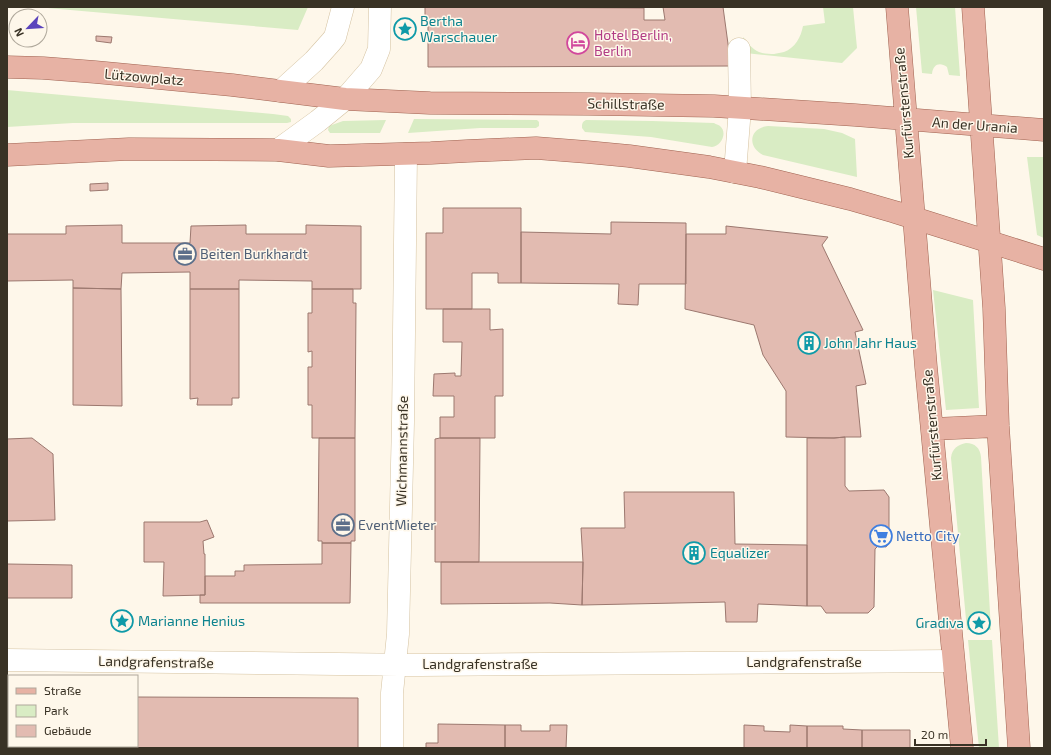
<svg xmlns="http://www.w3.org/2000/svg" width="1051" height="755" viewBox="0 0 1051 755" font-family="'Exo 2',sans-serif">
<style>
.green{fill:#d9ecc4}
.building{fill:#e2bbb1;stroke:#9c786f}
.lines{fill:none;stroke-linecap:round;stroke-linejoin:round}
.minor-casing{stroke:#d5c3a2;stroke-width:23}
.major-casing{stroke:#a06351;stroke-width:23}
.minor{stroke:#fff;stroke-width:22}
.major{stroke:#e7b2a4;stroke-width:22}
.labels{text-anchor:middle;stroke-width:3;stroke-linejoin:round;paint-order:stroke}
.culture-label{font-size:14px;fill:#0d838f;stroke:#fef7ea;text-anchor:start}
.hotel-label{font-size:14px;fill:#b23c85;stroke:#fef7ea;text-anchor:start}
.street-label{font-size:14px;fill:#393225;stroke:#fef7ea}
.service-label{font-size:14px;fill:#4e5e75;stroke:#fef7ea;text-anchor:start}
.shop-label{font-size:14px;fill:#366cbe;stroke:#fef7ea;text-anchor:start}
</style>
<rect width="100%" height="100%" fill="#fef7ea"/>
<path class="green" d="M36 7H308L298 30Z
M823 7H853L857 48 842 63 745 53 743 37C748 43 752 49 759 52 763 54 770 54 774 54 777 53 781 53 784 52 795 48 801 37 803 26L825 23Z
M916 7H955L960 76 949 75 947 67C940 62 933 64 932 74L922 73Z
M7 90 273 114 288 116 291 119V122L287 123H73L7 127Z
M414 119 537 120 539 122V126L536 128H480L408 133Z
M386 120 380 133H330L328 130 329 126 343 121Z
M586 120 652 121 714 123C715 124 719 125 720 126 728 133 721 146 712 147L651 137 585 132 582 128C582 124 582 122 586 120Z
M768 126 824 129 842 133 855 139 857 177 763 155C747 147 749 128 768 126Z
M1027 157H1044V238L1037 235Z
M933 290 973 300 979 408 946 410Z
M966 443C975 443 980 448 981 457L991 630H967L951 458C952 448 958 445 966 443Z
M968 640H992L999 748H979Z"/>
<path class="building" d="M425 7 644 8V20H665L663 7H723L731 66 428 67V18H425Z
M96 36 112 37 111 43 96 41Z
M108 183V190L90 191V184Z
M443 208H521V283H498V273H472V309H426V233H443Z
M611 222 686 223V284H639L638 305 618 304 619 284 521 283V232L611 234Z
M122 225V243H190L191 226 246 225V234H306V225L361 226V289H312V281L239 280V289H190V272L122 273 121 289 73 288V280L7 281V234H66V226Z
M726 226 828 237 822 245 863 330 855 332 866 384 856 386 861 437H845L834 438 786 437V391L763 355 754 325 685 309 686 234H726Z
M73 288 121 289 122 406 73 405Z
M190 289H239V398H232V405H197L198 398 190 399Z
M312 289H353V303H356L355 438H312V405H308V367H312V351L308 352V313H312Z
M443 309H490V330L503 329V396H495V438H440V417H454V396H433L434 374 455 373V376H461L462 342H443Z
M845 437V486L849 491 884 490 889 497V543L886 547 878 546 875 549 874 607 868 613H826L821 606H807V438H834Z
M32 438 53 454 55 520 7 521V439Z
M319 438H355V541H351V543H322V541H318Z
M440 438H480L479 562H435V439Z
M624 492H734L735 544 807 545V606L758 604 757 622H726L725 602 582 605 583 562 581 528H625Z
M207 520 214 537 203 541 204 554H205V595L163 596 164 562H144V522H200Z
M322 543H351L350 603H200V595H205V576H235V571H244V565L322 564Z
M441 562H583L582 605 550 603 441 604Z
M7 564 72 565V598H7Z
M7 696H9V746H137V697L358 698V748H7Z
M438 724 505 725V748H426V743H438Z
M505 725H521V731H550V725H567L566 748H505Z
M744 725 764 726V731L790 732V725L807 726V748H744Z
M807 726H843V729L862 730V748H807Z
M862 730H910V748H862Z"/>
<g class="lines">
<g class="minor-casing">
<path id="minor" d="M281 91 314 61 331 42 335 37 343 7
M278 150 318 121 345 99 371 69 379 49 380 7
M735 172 740 108 739 49
M7 660 420 665 953 661
M392 748V693L398 634 403 422 406 154"/>
</g>
<g class="major-casing">
<path id="major" d="M897 7 926 367 962 748
M973 7 994 308 998 426 1019 748
M7 67 43 68 95 72 232 85 345 99 430 103 589 104 714 106 855 115 1044 130
M7 155 129 149 278 150 329 156 431 153 467 151 536 148 587 152 629 156 709 167 760 177 850 199 895 212 1044 259
M933 429 998 426"/>
</g>
<use href="#minor" class="minor"/>
<use href="#major" class="major"/>
</g>
<defs>
<g id="sight-ring" transform="scale(1.15)"><circle r="9.5" fill="#fef7ea" stroke="#0f9aa8" stroke-width="1.5"/><path d="M0-6L1.8-2.2L6-1.7L2.9 1.2L3.7 5.4L0 3.3L-3.7 5.4L-2.9 1.2L-6-1.7L-1.8-2.2Z" fill="#0f9aa8"/></g>
<g id="hotel-ring" transform="scale(1.15)"><circle r="9.5" fill="#fef7ea" stroke="#d1479c" stroke-width="1.5"/><path d="M-6-4.5h1.5V1H6V5H4.5V3h-9V5H-6ZM-4 0a1.8 1.8 0 1 1 3.6 0ZM.5 0V-2.5h3Q6-2.5 6 0Z" fill="#d1479c"/></g>
<g id="office-ring" transform="scale(1.15)"><circle r="9.5" fill="#fef7ea" stroke="#5c6f8a" stroke-width="1.5"/><path d="M-6-3h4V-5.5h4V-3h4V5H-6ZM-1-4.5V-3h2v-1.5ZM-6 0V1H6V0Z" fill="#5c6f8a"/></g>
<g id="building-ring" transform="scale(1.15)"><circle r="9.5" fill="#fef7ea" stroke="#0f9aa8" stroke-width="1.5"/><path d="M-4-6H4V6H1V3H-1V6H-4ZM-2.5-4.3h1.7v1.8h-1.7ZM.8-4.3h1.7v1.8H.8ZM-2.5-1h1.7V.8h-1.7ZM.8-1h1.7V.8H.8Z" fill="#0f9aa8"/></g>
<g id="supermarket-ring" transform="scale(1.15)"><circle r="9.5" fill="#fef7ea" stroke="#3f7fe0" stroke-width="1.5"/><path d="M-6-5.5h2.5l.6 2H6L4.5 2H-2.5L-4.4-4H-6ZM-1.5 3.2a1.3 1.3 0 1 0 .1 0ZM3 3.2a1.3 1.3 0 1 0 .1 0Z" fill="#3f7fe0"/></g>
</defs>
<g fill-rule="evenodd">
<use href="#sight-ring" x="405" y="29"/>
<use href="#hotel-ring" x="578" y="43"/>
<use href="#office-ring" x="185" y="254"/>
<use href="#building-ring" x="809" y="343"/>
<use href="#office-ring" x="343" y="525"/>
<use href="#supermarket-ring" x="881" y="536"/>
<use href="#building-ring" x="694" y="553"/>
<use href="#sight-ring" x="122" y="621"/>
<use href="#sight-ring" x="979" y="623"/>
</g>
<g class="labels">
<g class="culture-label">
<text x="420" y="26">Bertha<tspan x="420" dy="16">Warschauer</tspan></text>
<text x="824" y="348">John Jahr Haus</text>
<text x="710" y="558">Equalizer</text>
<text x="138" y="626">Marianne Henius</text>
<text x="964" y="628" text-anchor="end">Gradiva</text>
</g>
<g class="hotel-label">
<text x="594" y="40">Hotel Berlin,<tspan x="594" dy="16">Berlin</tspan></text>
</g>
<g class="street-label">
<text transform="translate(144 77) rotate(5)" y="5">Lützowplatz</text>
<text transform="translate(904 103) rotate(-95)" y="5">Kurfürstenstraße</text>
<text transform="translate(626 104) rotate(1)" y="5">Schillstraße</text>
<text transform="translate(975 125) rotate(4)" y="5">An der Urania</text>
<text transform="translate(932 425) rotate(-95)" y="5">Kurfürstenstraße</text>
<text transform="translate(402 451) rotate(-89)" y="5">Wichmannstraße</text>
<text transform="translate(156 662) rotate(1)" y="5">Landgrafenstraße</text>
<text x="804" y="667">Landgrafenstraße</text>
<text x="480" y="669">Landgrafenstraße</text>
</g>
<g class="service-label">
<text x="200" y="259">Beiten Burkhardt</text>
<text x="358" y="530">EventMieter</text>
</g>
<g class="shop-label">
<text x="896" y="541">Netto City</text>
</g>
</g>
<rect width="1051" height="755" fill="none" stroke="#393225" stroke-width="16"/>
<rect x="8" y="675" width="130" height="72" fill="#fef7ea" stroke="#afa89b"/>
<rect x="16" y="688" width="20" height="6" fill="#e7b2a4" stroke="#afa89b"/>
<text x="44" y="695" font-size="12" fill="#393225">Straße</text>
<rect x="16" y="705" width="20" height="12" fill="#d9ecc4" stroke="#afa89b"/>
<text x="44" y="715" font-size="12" fill="#393225">Park</text>
<rect x="16" y="725" width="20" height="12" fill="#e2bbb1" stroke="#afa89b"/>
<text x="44" y="735" font-size="12" fill="#393225">Gebäude</text>
<g transform="translate(28 28) rotate(245)"><circle r="19" fill="#fef7ea" stroke="#afa89b"/>
<path d="M0-3L7 15L0 10L-7 15Z" fill="#5b44bc"/>
<text y="-6" font-size="11" font-weight="bold" text-anchor="middle" fill="#393225">N</text>
</g>
<path d="M915 739v6h71v-6" fill="none" stroke="#393225" stroke-width="2"/>
<text x="921" y="739" font-size="12" fill="#393225" stroke="#fef7ea" stroke-width="3" paint-order="stroke">20 m</text>
</svg>
